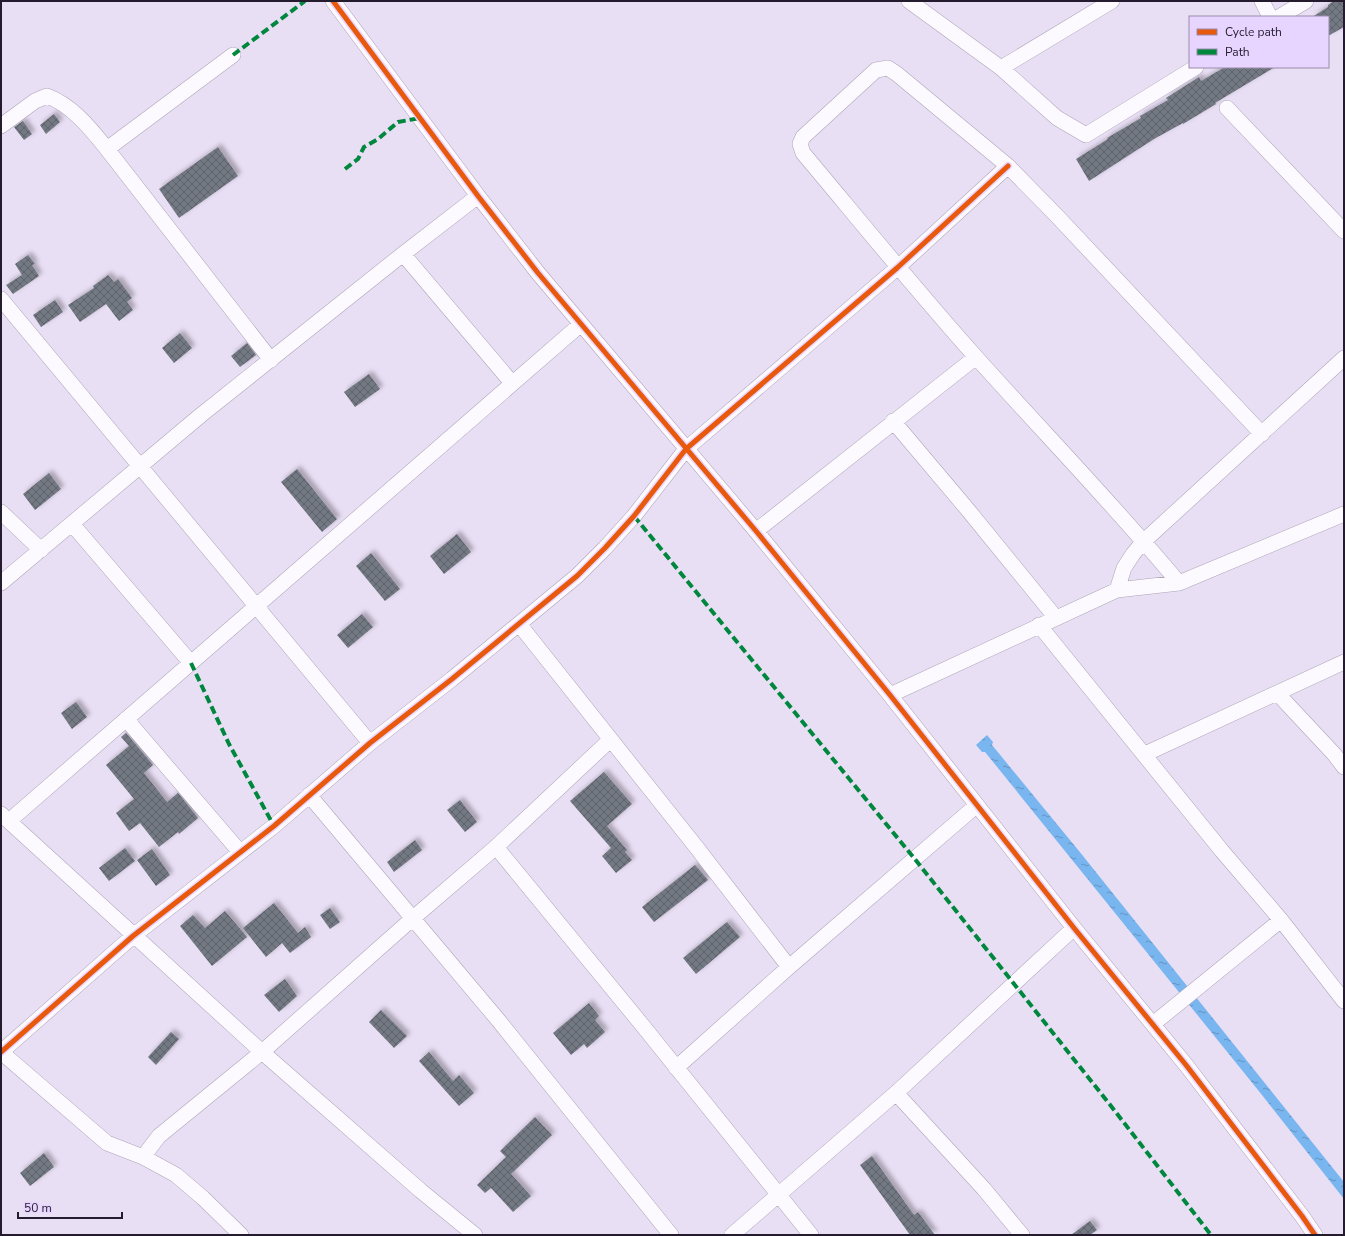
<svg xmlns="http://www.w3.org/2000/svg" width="1345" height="1236" viewBox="0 0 1345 1236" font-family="'Nunito Sans',sans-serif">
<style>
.water{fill:url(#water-ripples)}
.building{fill:url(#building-cross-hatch);filter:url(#shadow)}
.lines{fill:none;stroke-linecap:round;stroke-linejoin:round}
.minor-casing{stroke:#aca4b7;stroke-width:16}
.minor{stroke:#fcfafe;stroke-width:15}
.quiet{stroke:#00873e;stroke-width:4;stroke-dasharray:8 4;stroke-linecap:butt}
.cycleway-casing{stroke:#e8d5ff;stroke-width:8}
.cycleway{stroke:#e8590c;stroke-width:5}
</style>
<defs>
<pattern id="water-ripples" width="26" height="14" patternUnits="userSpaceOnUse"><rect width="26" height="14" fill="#79b6ef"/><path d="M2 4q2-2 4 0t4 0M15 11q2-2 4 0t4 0" fill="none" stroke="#6393c2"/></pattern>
<pattern id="building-cross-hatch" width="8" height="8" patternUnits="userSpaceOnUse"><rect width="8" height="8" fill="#737982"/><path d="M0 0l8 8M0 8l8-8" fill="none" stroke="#5e626b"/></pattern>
<filter id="shadow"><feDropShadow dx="3.5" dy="-3.5" stdDeviation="2" flood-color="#0004"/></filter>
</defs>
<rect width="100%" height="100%" fill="#e9dff5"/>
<path class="water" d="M987 735 993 742 992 745 1079 851 1344 1182V1199L1262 1095 985 752H982L976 745Z"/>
<path class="building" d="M1334 1H1344V27L1328 36V17H1312L1328 7V5Z
M1225 67H1275L1215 103 1216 104 1183 124V123L1154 139 1089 181 1076 159 1108 139 1107 138 1141 118 1140 116 1168 100 1166 98 1199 77 1201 81Z
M54 114 60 122 46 134 40 125Z
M23 121 32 134 24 140 14 127Z
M218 147 238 176 179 218 159 189Z
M28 255 35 264 32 265 39 276 13 294 6 285 22 275 15 264Z
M108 275 114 282 118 279 132 298 127 302 133 310 119 321 106 304 80 322 68 305 94 288 93 286Z
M55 300 63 312 41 327 33 315Z
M180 333 192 348 174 363 162 348Z
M247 343 256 355 240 367 231 356Z
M369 374 380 389 355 407 344 392Z
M297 469 337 519 322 532 281 482Z
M49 473 61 489 35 510 23 494Z
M457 534 471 552 444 574 430 556Z
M371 553 400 589 385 601 356 566Z
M362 614 373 627 348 648 337 635Z
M76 702 87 717 72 729 61 713Z
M126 733 153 765 144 773 167 802 178 793 198 818 179 834 178 832 159 847 140 823 129 831 116 813 134 799 106 765 129 746 121 737Z
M604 772 632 804 607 826 627 850 625 852 632 860 616 873 602 856 611 848 570 801Z
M460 800 477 822 465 832 447 810Z
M415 840 422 850 394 872 387 862Z
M125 848 135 861 109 881 99 868Z
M152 849 170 875 156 886 137 860Z
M695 865 708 880 654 922 642 907Z
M274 903 298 933 305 927 311 937 290 953 282 943 266 957 243 928Z
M330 908 340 922 330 929 320 915Z
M225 911 247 937 212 966 180 926 193 915 205 928Z
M727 922 740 937 696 974 683 958Z
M285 979 297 996 279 1012 264 995Z
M589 1003 599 1016 595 1020 605 1032 587 1048 584 1044 571 1055 553 1033Z
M381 1010 407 1036 394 1048 369 1022Z
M171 1032 179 1039 156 1065 148 1057Z
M429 1052 453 1081 459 1075 474 1093 459 1106 419 1061Z
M535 1117 552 1135 511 1174 531 1196 513 1212 491 1188 485 1193 477 1185 506 1157 500 1151Z
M44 1153 54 1167 30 1186 20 1173Z
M872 1156 914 1215 918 1212 935 1235H910L860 1165Z
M1090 1221 1097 1230 1090 1235H1071Z"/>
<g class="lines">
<g class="minor-casing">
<path id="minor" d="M333 1 478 196 538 273 756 531 890 695 1074 928 1186 1065 1302 1216 1315 1235
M909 1 1001 68 1057 118 1086 135 1196 67
M1262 1 1270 17
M1279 17 1306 1
M1001 68 1112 1
M1227 108 1344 231
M1 126 35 101 47 96C72 105 91 129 107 149L271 360
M107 149 233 55
M403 254 512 383
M1 299 370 743
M893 421 968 510 1056 618
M1 512 41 550
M72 524 191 663
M756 531 976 357
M1 583 201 415 403 254 478 196
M1179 583C1114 505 1043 432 975 356 916 290 860 221 803 153L800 144 803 137 876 70 888 68 897 74 1008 166 1056 215 1262 434
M1117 590 1179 583 1344 514
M519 624 697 848 789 967
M1039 625 1222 851 1281 920 1344 1001
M1277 693 1334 754 1344 767
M890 695 1117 590 1124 568 1133 554 1144 541 1344 358
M126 719 240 852
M1145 754 1344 662
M309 795 499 1021 671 1235
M1 814 262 1052 421 1191 475 1235
M9 821 581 324
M496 847 643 1026 811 1235
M1153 1024 1281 920
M1 1052 133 936 274 826 370 743 452 679 577 576 605 548 634 516 686 449 897 268 1008 166
M1 1052 107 1143 143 1157 159 1136 262 1052 412 919 496 847 610 740
M676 1068 789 967 977 805
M896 1093 984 1189 1022 1235
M143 1157 176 1175 203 1198 241 1235
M732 1235 896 1093 1074 928"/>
</g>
<use href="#minor" class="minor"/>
<path class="quiet" d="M233 55 305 1
M345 169 358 159 364 147 378 139 398 122 420 118
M634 516 914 858 1111 1106 1211 1235
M191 663 229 744 274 826"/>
<g class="cycleway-casing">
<path id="cycleway" d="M333 1 478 196 538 273 756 531 890 695 1074 928 1186 1065 1302 1216 1315 1235
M1 1052 133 936 274 826 370 743 452 679 577 576 605 548 634 516 686 449 897 268 1008 166"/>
</g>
<use href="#cycleway" class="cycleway"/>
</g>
<rect width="1345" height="1236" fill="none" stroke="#241b2e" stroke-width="4"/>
<rect x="1189" y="16" width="140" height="52" fill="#e8d5ff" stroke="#9a8bab"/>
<rect x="1197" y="29" width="20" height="6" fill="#e8590c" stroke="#9a8bab"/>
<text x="1225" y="36" font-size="12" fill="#241b2e">Cycle path</text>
<rect x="1197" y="49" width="20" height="6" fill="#00873e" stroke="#9a8bab"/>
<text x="1225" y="56" font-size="12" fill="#241b2e">Path</text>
<path d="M18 1212v6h104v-6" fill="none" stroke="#241b2e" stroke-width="2"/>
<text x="24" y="1212" font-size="12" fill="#241b2e" stroke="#e8d5ff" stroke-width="3" paint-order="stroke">50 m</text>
</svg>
